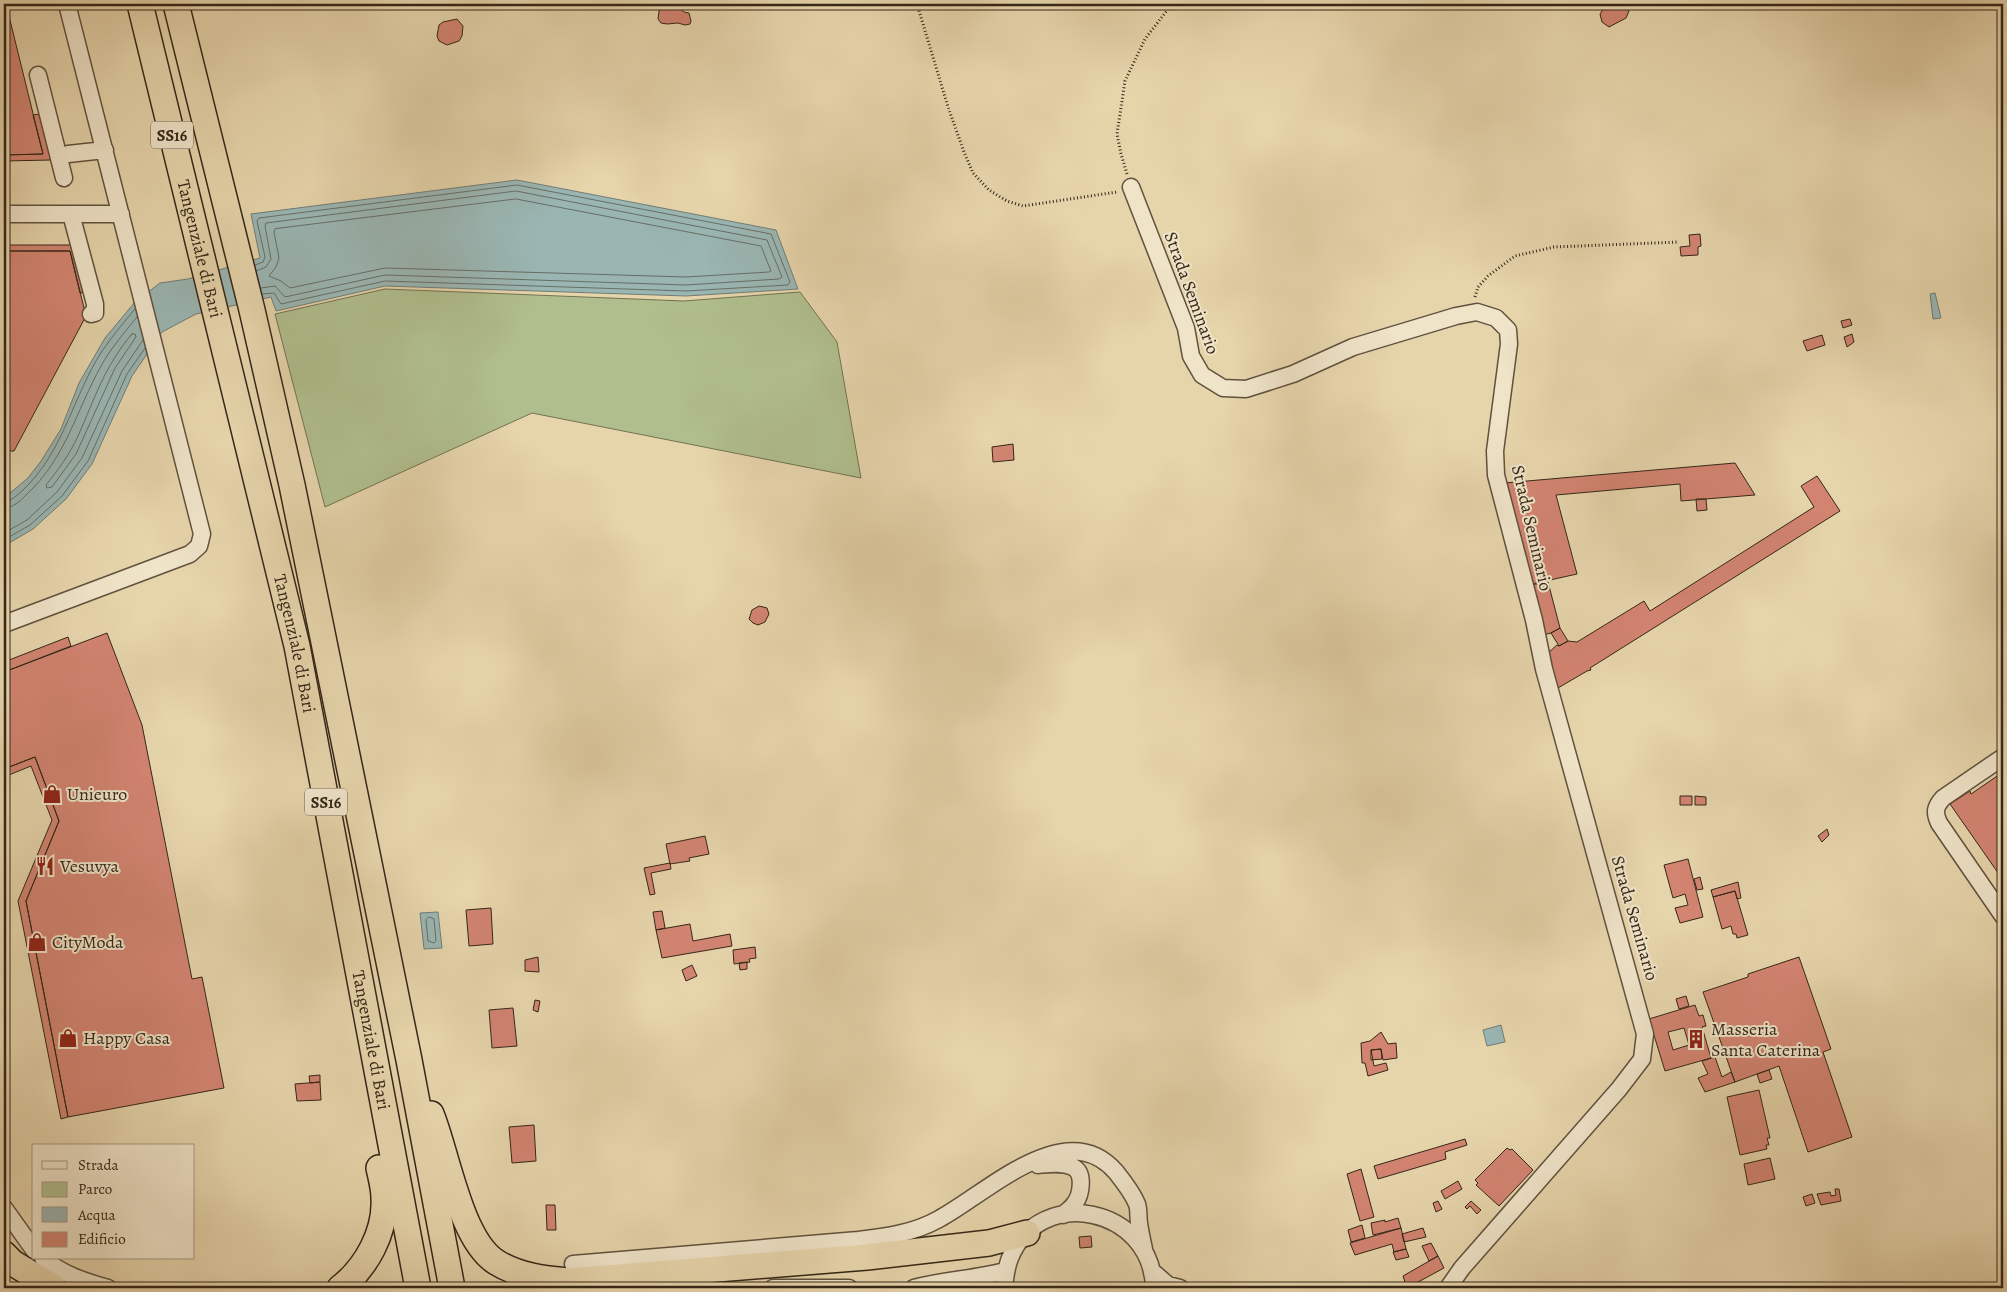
<svg xmlns="http://www.w3.org/2000/svg" width="2007" height="1292" viewBox="0 0 2007 1292" font-family="Alegreya,serif">
<style>
.green{fill:#b0be8d;stroke:#727252}
.water{fill:#9ab6b3;stroke:#717d75}
.lines{fill:none;stroke-linecap:round;stroke-linejoin:round}
.shore{stroke:#676e66;stroke-width:1}
.building{fill:#d28471;stroke:#342718;fill-rule:evenodd}
.minor-casing{stroke:#60523d;stroke-width:19}
.highway-casing{stroke:#342718;stroke-width:28}
.path{stroke:#342718;stroke-width:3;stroke-dasharray:1 2.5;stroke-linecap:butt}
.minor{stroke:#efe3c8;stroke-width:16}
.highway{stroke:#e6d4ab;stroke-width:25}
.labels{text-anchor:middle;stroke-width:4;stroke-linejoin:round;paint-order:stroke}
.shield{fill:#efe3c8;stroke:#6c5f4d;stroke-width:1}
.shield-label{font-size:16px;font-weight:bold;fill:#342718}
.street-label{font-size:18px;fill:#342718;stroke:#efe3c8}
.poi-label{font-size:18px;fill:#342718;stroke:#efe3c8;text-anchor:start}
</style>
<rect width="100%" height="100%" fill="#e6d4ab"/>
<filter id="stains"><feTurbulence type="fractalNoise" baseFrequency=".004" numOctaves="4"/><feColorMatrix values="0 0 0 0 .2 0 0 0 0 .09 0 0 0 0 .02 0 0 0 .5 -.17"/></filter>
<radialGradient id="worn" r=".72"><stop offset=".6" stop-color="#630" stop-opacity="0"/><stop offset="1" stop-color="#630" stop-opacity=".3"/></radialGradient>
<path class="green" d="M385 289 684 301 800 292 837 342 861 478 532 413 325 507 275 314Z"/>
<path class="water" d="M517 180 776 230 798 289 686 296 385 286 276 311 271 297 196 314 162 332 132 376 92 464 66 499 33 529 4 546V498L28 478 41 461 61 429 79 383 105 338 135 302 160 283 188 279 260 258 251 214Z
M1935 293 1941 318 1933 319 1930 294Z
M438 912 442 948 424 949 420 913Z
M1501 1025 1505 1042 1487 1046 1483 1030Z"/>
<g class="lines">
<path class="shore" d="M516 199 761 246 771 271 769 272 686 277 385 268 290 288 281 281 269 276 276 267 279 258 274 232 275 229Z
M255 265 263 262 265 257 257 221 259 218 517 185 771 234 790 282 788 285 686 291 385 281 281 304 274 293 262 294
M256 271 266 267 271 259 265 226 266 223 516 191 767 240 782 277 779 279 686 285 385 275 285 297 275 286 261 288
M132 334H135L136 337 115 368 76 454 52 487 47 488 46 485C58 470 70 454 78 436 95 398 104 367 132 334Z
M4 502C12 501 17 495 23 490 61 454 71 405 96 361 107 342 121 326 135 309
M4 508C13 508 20 501 26 495 66 458 76 411 101 366 111 348 124 333 137 317
M4 533 27 520 57 492 82 458 122 371 143 340
M4 540 30 525 62 496 88 461 127 374 145 348
M429 917 434 919 436 941 434 943 428 941 426 920Z"/>
</g>
<path class="building" d="M4 4H6L43 154 4 155Z
M660 4H675L684 12 689 13 691 21 690 24 685 25 678 23 667 24 661 23 658 19Z
M1610 4H1626L1629 11 1626 18 1609 27 1602 22 1600 14 1605 6Z
M457 19 463 26 462 36 459 41 447 45 439 41 437 36 439 25 443 22Z
M39 114 51 160 4 161V155L43 154 33 115Z
M1700 234 1701 246 1698 247V255L1681 256 1680 247 1690 246 1689 235Z
M4 245H74L86 292 80 293 70 251H4Z
M4 251H70L86 316 14 451H4Z
M1850 319 1852 325 1843 328 1841 321Z
M1852 334 1854 342 1847 347 1844 337Z
M1822 335 1825 345 1807 351 1803 341Z
M1013 444 1014 460 993 462 992 447Z
M1735 463 1755 495 1681 501 1680 484 1556 495 1577 574 1532 584 1504 483Z
M1817 476 1840 511 1590 668 1591 670 1587 671 1558 688 1548 653 1557 645 1559 646 1568 641 1577 642 1644 601 1650 611 1814 507 1801 486Z
M1696 499H1706L1707 510 1697 511Z
M1548 582 1560 628 1551 633 1543 635 1530 585Z
M759 606 767 608 769 614 765 622 758 625 753 623 749 619 752 610Z
M1560 628 1568 641 1559 646 1551 633Z
M107 633 142 725 192 979 202 977 224 1088 68 1117 26 901 59 821 35 757 4 769V672Z
M68 637 71 646 4 672V662Z
M35 757 59 821 26 901 68 1117 61 1119 18 901 52 820 31 766 4 777V769Z
M2003 772V880L1950 804 1970 791 1971 794Z
M1680 796H1692V805H1680Z
M1695 796 1706 797V805H1695Z
M1827 829 1829 835 1822 842 1818 836Z
M705 836 709 854 689 858 690 861 670 864 666 844Z
M1688 859 1703 917 1680 923 1675 908 1688 905 1685 894 1673 898 1664 865Z
M670 863 671 869 651 873 655 894 650 895 644 868Z
M1700 877 1703 889 1697 890 1694 879Z
M1738 882 1741 898 1737 899 1735 891 1713 897 1711 890Z
M1735 891 1748 935 1737 938 1736 934H1733L1731 926 1722 929 1713 897Z
M491 908 493 944 469 946 466 910Z
M662 911 665 928 656 930 653 912Z
M690 924 693 941 730 934 732 946 662 958 656 930Z
M755 947 756 958 749 959 750 962 734 964 733 950Z
M538 957 539 972 525 971V960Z
M1799 957 1831 1049 1823 1052 1852 1137 1808 1152 1779 1066 1735 1082 1703 992 1748 977V974Z
M747 962V969L740 970 739 963Z
M692 965 697 976 686 981 682 970Z
M1686 996 1689 1006 1679 1009 1676 999Z
M535 1000 540 1001 538 1012 533 1010Z
M1695 1005 1699 1016 1703 1015 1706 1026 1702 1027 1711 1058 1665 1071 1649 1019ZM1684 1028 1689 1045 1673 1050 1668 1032Z
M513 1008 517 1046 492 1048 489 1010Z
M1381 1032 1388 1044 1396 1043 1397 1058 1383 1060 1381 1049 1371 1050 1374 1066 1386 1063 1388 1070 1368 1076 1365 1063H1362L1361 1043 1370 1041Z
M1381 1049 1382 1059 1371 1060V1050Z
M1715 1057 1722 1077 1731 1072 1735 1082 1705 1092 1698 1078 1708 1074 1702 1061Z
M1769 1070 1772 1079 1760 1083 1757 1074Z
M320 1075V1082L310 1083 309 1076Z
M320 1082 321 1100 297 1101 295 1084Z
M1759 1090 1770 1138H1767L1769 1145H1766L1767 1149 1740 1155 1727 1097Z
M534 1125 536 1161 512 1163 509 1127Z
M1465 1139 1467 1145 1445 1152 1446 1159 1378 1179 1374 1166Z
M1507 1148 1510 1150 1512 1149 1533 1170 1499 1206 1476 1185 1478 1183 1475 1180Z
M1770 1158 1775 1179 1748 1185 1744 1164Z
M1361 1169 1374 1217 1360 1221 1347 1174Z
M1458 1181 1462 1189 1445 1199 1441 1191Z
M1835 1189H1839L1841 1201 1821 1205 1817 1194 1830 1192 1831 1196 1836 1195Z
M1812 1194 1815 1203 1806 1206 1803 1197Z
M1438 1201 1442 1209 1436 1212 1433 1203Z
M1471 1201 1481 1210 1477 1214 1470 1206 1467 1209 1465 1207Z
M546 1205H555L556 1230H547Z
M1398 1218 1401 1228 1373 1235 1371 1223 1385 1220V1222Z
M1362 1225 1365 1238 1351 1242 1348 1230Z
M1401 1228 1406 1249 1394 1252 1392 1244 1355 1255 1350 1243Z
M1423 1228 1426 1237 1404 1242 1402 1234Z
M1091 1236 1092 1247 1080 1248 1079 1237Z
M1431 1243 1438 1256 1429 1261 1422 1246Z
M1406 1249 1409 1257 1396 1260 1393 1252Z
M1438 1256 1444 1268 1407 1288 1403 1276Z"/>
<g class="lines">
<g class="minor-casing">
<path id="minor" d="M38 75 64 178
M68 154 105 150
M1131 187 1186 328 1191 356 1202 375 1223 388 1246 389 1293 374 1353 347 1456 316 1477 312 1496 318 1508 330 1509 344 1495 451 1496 475 1534 620 1544 669 1645 1034 1642 1059 1619 1089 1462 1268 1448 1288
M4 214H121
M71 214 95 304V313L91 314
M4 624 190 554 199 546 202 534 67 4
M2003 757 1943 798C1935 807 1934 812 1939 823L2003 916
M1038 1165C1049 1164 1062 1162 1073 1167 1085 1173 1081 1195 1075 1203 1072 1208 1067 1211 1063 1215
M4 1208 34 1250
M43 1258C61 1274 86 1282 108 1288
M573 1264 858 1240C886 1237 914 1233 939 1219 986 1194 1066 1114 1116 1172 1124 1182 1132 1192 1137 1204 1139 1209 1138 1217 1139 1223 1140 1231 1142 1240 1144 1249
M1153 1272 1168 1285 1180 1288
M773 1288H849
M914 1288C944 1280 975 1279 1005 1271
M1004 1288C1005 1278 1006 1268 1010 1258 1040 1184 1152 1207 1154 1288"/>
</g>
<g class="highway-casing">
<g id="highway">
<path id="s1" d="M140 4 297 646 418 1288"/>
<path d="M176 4 252 310 292 485 409 1060 452 1288"/>
<path d="M431 1114C447 1153 460 1239 496 1262 518 1276 544 1279 569 1281L867 1257 989 1243 1027 1233"/>
<path d="M4 1254 13 1263 54 1288"/>
<path d="M340 1288C366 1268 386 1232 384 1198 384 1188 381 1177 379 1168"/>
</g>
</g>
<path class="path" d="M917 4 948 107 964 152 973 173 989 190 1007 201 1023 206 1117 192
M1127 174 1121 154 1117 134 1125 81 1145 39 1172 4
M1475 297 1478 287 1488 276 1515 256 1554 247 1679 242"/>
<use href="#minor" class="minor"/>
<use href="#highway" class="highway"/>
</g>
<defs>
<g id="shop-bare" transform="scale(1.5)"><path d="M-5-2.5h2.3a2.7 3.5 0 0 1 5.4 0H5L5.5 6h-11ZM-1.5-2.5h3a1.5 2.3 0 0 0-3 0Z" fill="#8f2418" stroke="#efe3c8" stroke-width="2.5" paint-order="stroke"/></g>
<g id="restaurant-bare" transform="scale(1.5)"><path d="M-5-6h1v4h1v-4h1v4h1v-4h1v5L-1.5 .5V6h-2V.5L-5-1ZM5-6V6H3V1.5H1.5Q1.5-4 5-6Z" fill="#8f2418" stroke="#efe3c8" stroke-width="2.5" paint-order="stroke"/></g>
<g id="building-bare" transform="scale(1.5)"><path d="M-4-6H4V6H1V3H-1V6H-4ZM-2.5-4.3h1.7v1.8h-1.7ZM.8-4.3h1.7v1.8H.8ZM-2.5-1h1.7V.8h-1.7ZM.8-1h1.7V.8H.8Z" fill="#8f2418" stroke="#efe3c8" stroke-width="2.5" paint-order="stroke"/></g>
</defs>
<g fill-rule="evenodd">
<use href="#shop-bare" x="52" y="794"/>
<use href="#restaurant-bare" x="45" y="866"/>
<use href="#shop-bare" x="37" y="942"/>
<use href="#shop-bare" x="68" y="1038"/>
<use href="#building-bare" x="1696" y="1039"/>
</g>
<g class="labels">
<g class="shield">
<rect x="151" y="121.5" width="42" height="27" rx="4"/>
<rect x="305" y="788.5" width="42" height="27" rx="4"/>
</g>
<g class="shield-label">
<text x="172" y="141">SS16</text>
<text x="326" y="808">SS16</text>
</g>
<g class="street-label">
<text dy="6" stroke="none"><textPath href="#s1" startOffset="252">Tangenziale di Bari</textPath></text>
<text transform="translate(1192 293) rotate(70)" y="6">Strada Seminario</text>
<text transform="translate(1532 528) rotate(77)" y="6">Strada Seminario</text>
<text dy="6" stroke="none"><textPath href="#s1" startOffset="658">Tangenziale di Bari</textPath></text>
<text transform="translate(1635 918) rotate(74)" y="6">Strada Seminario</text>
<text dy="6" stroke="none"><textPath href="#s1" startOffset="1062">Tangenziale di Bari</textPath></text>
</g>
<g class="poi-label">
<text x="67" y="800">Unieuro</text>
<text x="60" y="872">Vesuvya</text>
<text x="52" y="948">CityModa</text>
<text x="1711" y="1035">Masseria<tspan x="1711" dy="21">Santa Caterina</tspan></text>
<text x="83" y="1044">Happy Casa</text>
</g>
</g>
<rect width="2007" height="1292" fill="none" stroke="#e6d4ab" stroke-width="20"/>
<rect x="5" y="5" width="1997" height="1282" fill="none" stroke="#342718" stroke-width="2.5"/>
<rect x="10" y="10" width="1987" height="1272" fill="none" stroke="#342718"/>
<rect x="32" y="1144" width="162" height="115" fill="#efe3c8" stroke="#a49882"/>
<rect x="42" y="1161" width="25" height="8" fill="#efe3c8" stroke="#a49882"/>
<text x="78" y="1170" font-size="15" fill="#342718">Strada</text>
<rect x="42" y="1182" width="25" height="15" fill="#b0be8d" stroke="#a49882"/>
<text x="78" y="1194" font-size="15" fill="#342718">Parco</text>
<rect x="42" y="1207" width="25" height="15" fill="#9ab6b3" stroke="#a49882"/>
<text x="78" y="1220" font-size="15" fill="#342718">Acqua</text>
<rect x="42" y="1232" width="25" height="15" fill="#d28471" stroke="#a49882"/>
<text x="78" y="1244" font-size="15" fill="#342718">Edificio</text>
<rect width="100%" height="100%" filter="url(#stains)"/>
<rect width="100%" height="100%" fill="url(#worn)"/>
</svg>
